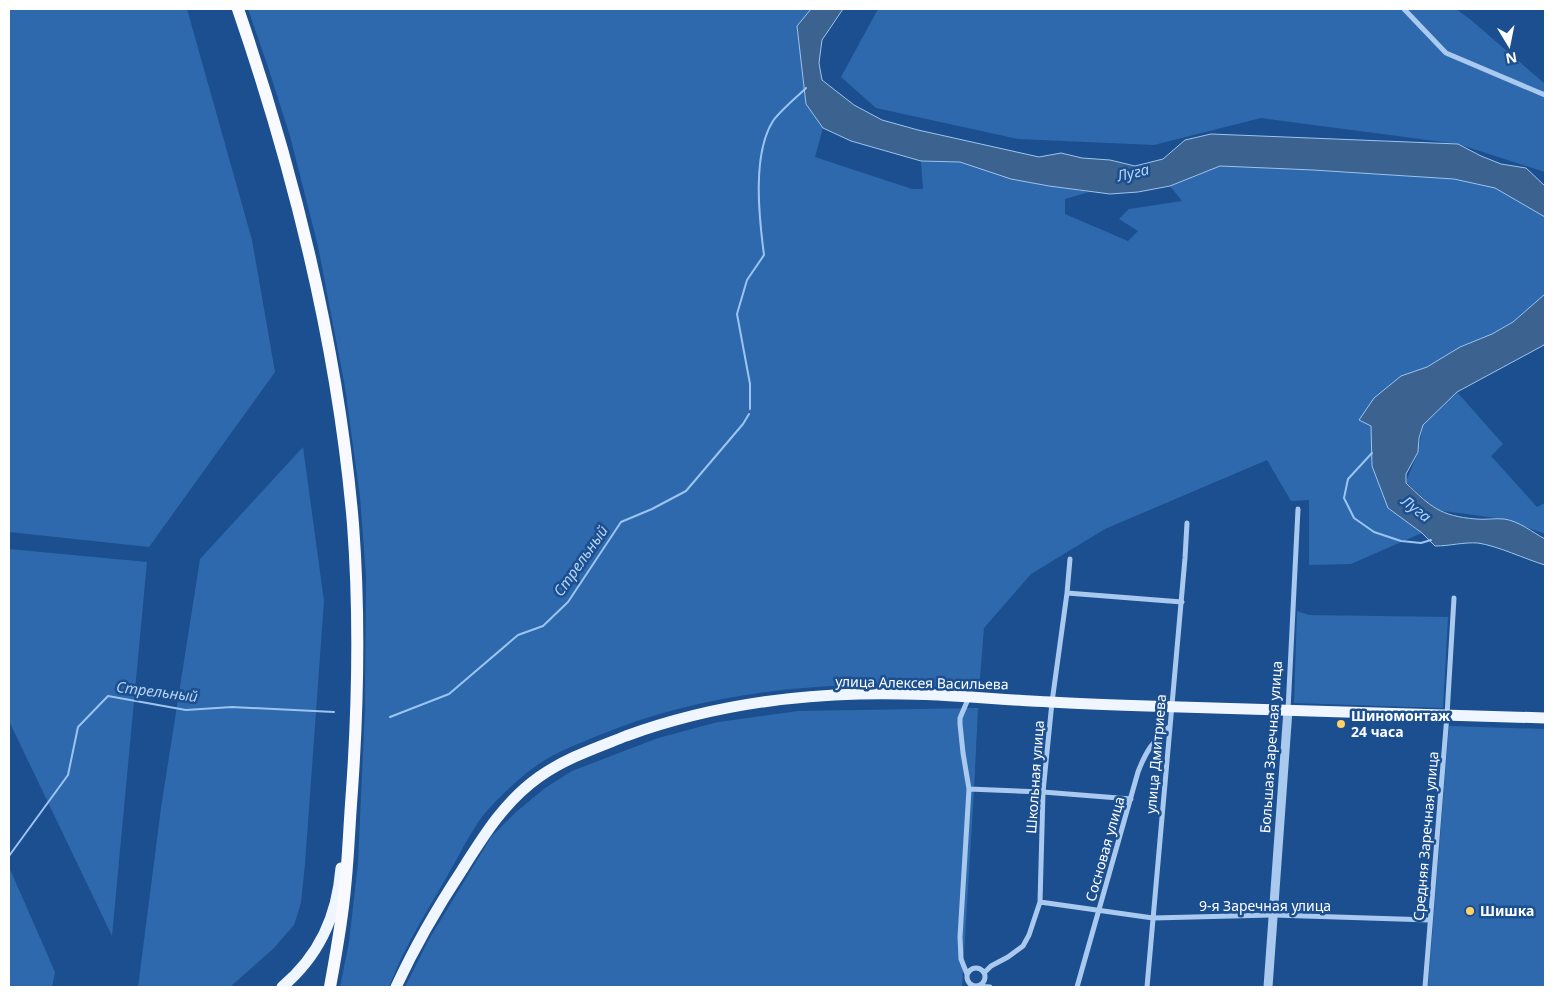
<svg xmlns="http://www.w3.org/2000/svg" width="1554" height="996" viewBox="0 0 1554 996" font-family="'Noto Sans',sans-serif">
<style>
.green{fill:#2e69ad}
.water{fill:#3c6290;stroke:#9cc4f0}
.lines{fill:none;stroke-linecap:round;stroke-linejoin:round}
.stream{stroke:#9cc4f0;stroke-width:2}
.minor{stroke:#a9c9ee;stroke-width:5}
.tertiary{stroke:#a9c9ee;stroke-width:9}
.primary{stroke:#f0f6ff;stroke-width:11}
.trunk{stroke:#f8faff;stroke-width:12}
.poi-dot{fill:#ffd166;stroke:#1b4f8f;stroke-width:2}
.labels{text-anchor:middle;stroke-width:5;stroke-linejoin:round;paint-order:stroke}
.street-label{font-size:14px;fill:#fff;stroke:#1b4f8f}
.poi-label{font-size:14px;font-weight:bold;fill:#fff;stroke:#1b4f8f;text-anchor:start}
.water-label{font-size:15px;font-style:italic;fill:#b5d3f5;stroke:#1b4f8f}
</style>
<rect width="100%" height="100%" fill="#1b4f8f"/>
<path class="green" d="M9 9H187L252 240 275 372 149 547 9 532Z
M248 9H811L797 26 806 104 823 128 815 157 912 189H923L921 161 960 162 1011 179 1089 192 1065 199V214L1128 241 1138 231 1119 219 1129 209 1182 201 1170 186 1220 166 1313 170 1454 179 1495 188 1545 217V294L1513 322 1492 334 1460 347 1427 367 1401 376 1360 420 1371 426 1372 466 1388 508 1422 533 1351 564 1309 565V500L1291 501 1267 460 1105 529 1031 574 984 628 979 690C939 687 899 684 858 685 770 687 678 702 597 736 575 745 552 754 533 768 517 780 490 805 479 821 465 842 454 865 441 887 422 919 402 952 389 987H340L349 942 358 863 365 709 366 575 360 497 345 387 318 246 290 136 267 64Z
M878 9H1456L1471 20 1545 84V172L1458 144 1261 118 1154 145 1018 139 876 108 841 77Z
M1457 392 1503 444 1491 456 1537 507 1545 503V534L1504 519 1436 510 1406 482 1418 452 1423 425Z
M303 447 324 601 305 864 301 903 294 925 274 948 230 987H138L161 808 200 559Z
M9 549 147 562 112 936 9 721Z
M1297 611 1309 615 1448 617 1443 708 1294 703Z
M978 708 974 790 962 987H405L428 941 491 837 516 812 545 788 572 771 658 738 718 722 798 711Z
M1449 726 1545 729V987H1428Z
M9 867 55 972 52 987H9Z"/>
<path class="water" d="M811 9H843L822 40 819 63 822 80 854 105 882 120 918 130 1039 157 1061 153 1082 158 1110 160 1135 166 1163 159 1185 140 1211 134 1458 144 1481 156 1501 164 1526 168 1545 186V217L1495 188 1454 179 1313 170 1220 166 1170 186 1138 192 1110 194 1049 186 1011 179 960 162 921 161 851 141 823 128 806 104 797 26Z
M1545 294V343L1544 345 1457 392 1423 425 1419 438 1418 452 1406 474V483C1431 507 1440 516 1476 519 1485 520 1495 518 1504 519 1519 521 1532 532 1545 539V565C1525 559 1498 546 1478 543 1463 542 1450 546 1435 546L1422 533 1388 508 1372 466 1371 426 1359 420 1374 398 1401 376 1427 367 1460 347 1492 334 1513 322Z"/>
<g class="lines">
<path class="stream" d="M750 409V384L737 314 747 280 764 255C759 217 752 154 773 121 780 111 797 97 806 88
M1372 453 1348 479 1344 498 1354 518 1374 532 1401 541 1421 543 1431 540
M390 717 449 694 518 635 543 626 568 602 621 522 652 509 686 491 743 424 749 414
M9 856 68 775 78 727 108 696 186 710 232 707 334 712"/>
<path class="minor" d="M1404 9 1446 53 1545 95
M1067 593 1182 602
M1288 710 1298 509
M969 789 1043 792 1131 799
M1040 902 1153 918 1274 915 1430 920
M967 977a9 9 0 1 1 18 0a9 9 0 1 1-18 0Z
M984 973 991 966 1008 957 1023 946 1029 935 1040 902 1043 792 1052 702 1067 593 1070 559
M967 974 961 959 960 937 969 789 963 753 960 724V718L969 697
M977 986 990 987
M1077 987 1138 772C1146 751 1153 741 1170 726
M1147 987 1185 558 1187 523
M1425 987 1447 715 1454 598"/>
<path class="tertiary" d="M1268 987 1288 710"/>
<path class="primary" d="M282 987C319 956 337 917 341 868
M396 987C415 946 437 908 462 870 484 835 505 801 539 777 566 758 596 748 626 736 700 709 780 696 859 694 923 692 987 699 1051 702 1083 704 1115 705 1147 706 1280 711 1413 714 1545 718"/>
<path class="trunk" d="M238 9C295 175 338 348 353 524 360 617 358 711 351 804 349 832 348 860 345 888 342 922 336 954 330 987"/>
</g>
<g class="poi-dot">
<circle cx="1341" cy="724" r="5"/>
<circle cx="1470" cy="911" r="5"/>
</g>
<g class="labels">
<g class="street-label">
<text transform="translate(922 683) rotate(1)" y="5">улица Алексея Васильева</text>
<text transform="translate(1271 747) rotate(-86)" y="5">Большая Заречная улица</text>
<text transform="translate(1156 754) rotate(-85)" y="5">улица Дмитриева</text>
<text transform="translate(1035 777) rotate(-86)" y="5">Школьная улица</text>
<text transform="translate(1426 836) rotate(-85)" y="5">Средняя Заречная улица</text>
<text transform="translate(1105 849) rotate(-74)" y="5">Сосновая улица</text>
<text x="1265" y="911">9-я Заречная улица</text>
</g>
<g class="poi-label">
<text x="1351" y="721">Шиномонтаж<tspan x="1351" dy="16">24 часа</tspan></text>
<text x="1480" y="916">Шишка</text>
</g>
<g class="water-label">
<text transform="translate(1133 173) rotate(-13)" y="5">Луга</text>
<text transform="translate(1416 509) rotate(38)" y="5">Луга</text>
<text transform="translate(581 561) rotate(-55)" y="5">Стрельный</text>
<text transform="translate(157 692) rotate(7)" y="5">Стрельный</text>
</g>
</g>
<rect width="1554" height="996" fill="none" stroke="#ffffff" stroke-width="20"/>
<g transform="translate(1509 45) rotate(170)" stroke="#1b4f8f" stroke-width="4" paint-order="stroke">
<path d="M0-4L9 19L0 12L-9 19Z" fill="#ffffff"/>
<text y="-8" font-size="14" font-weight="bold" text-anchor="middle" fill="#ffffff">N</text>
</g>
</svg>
